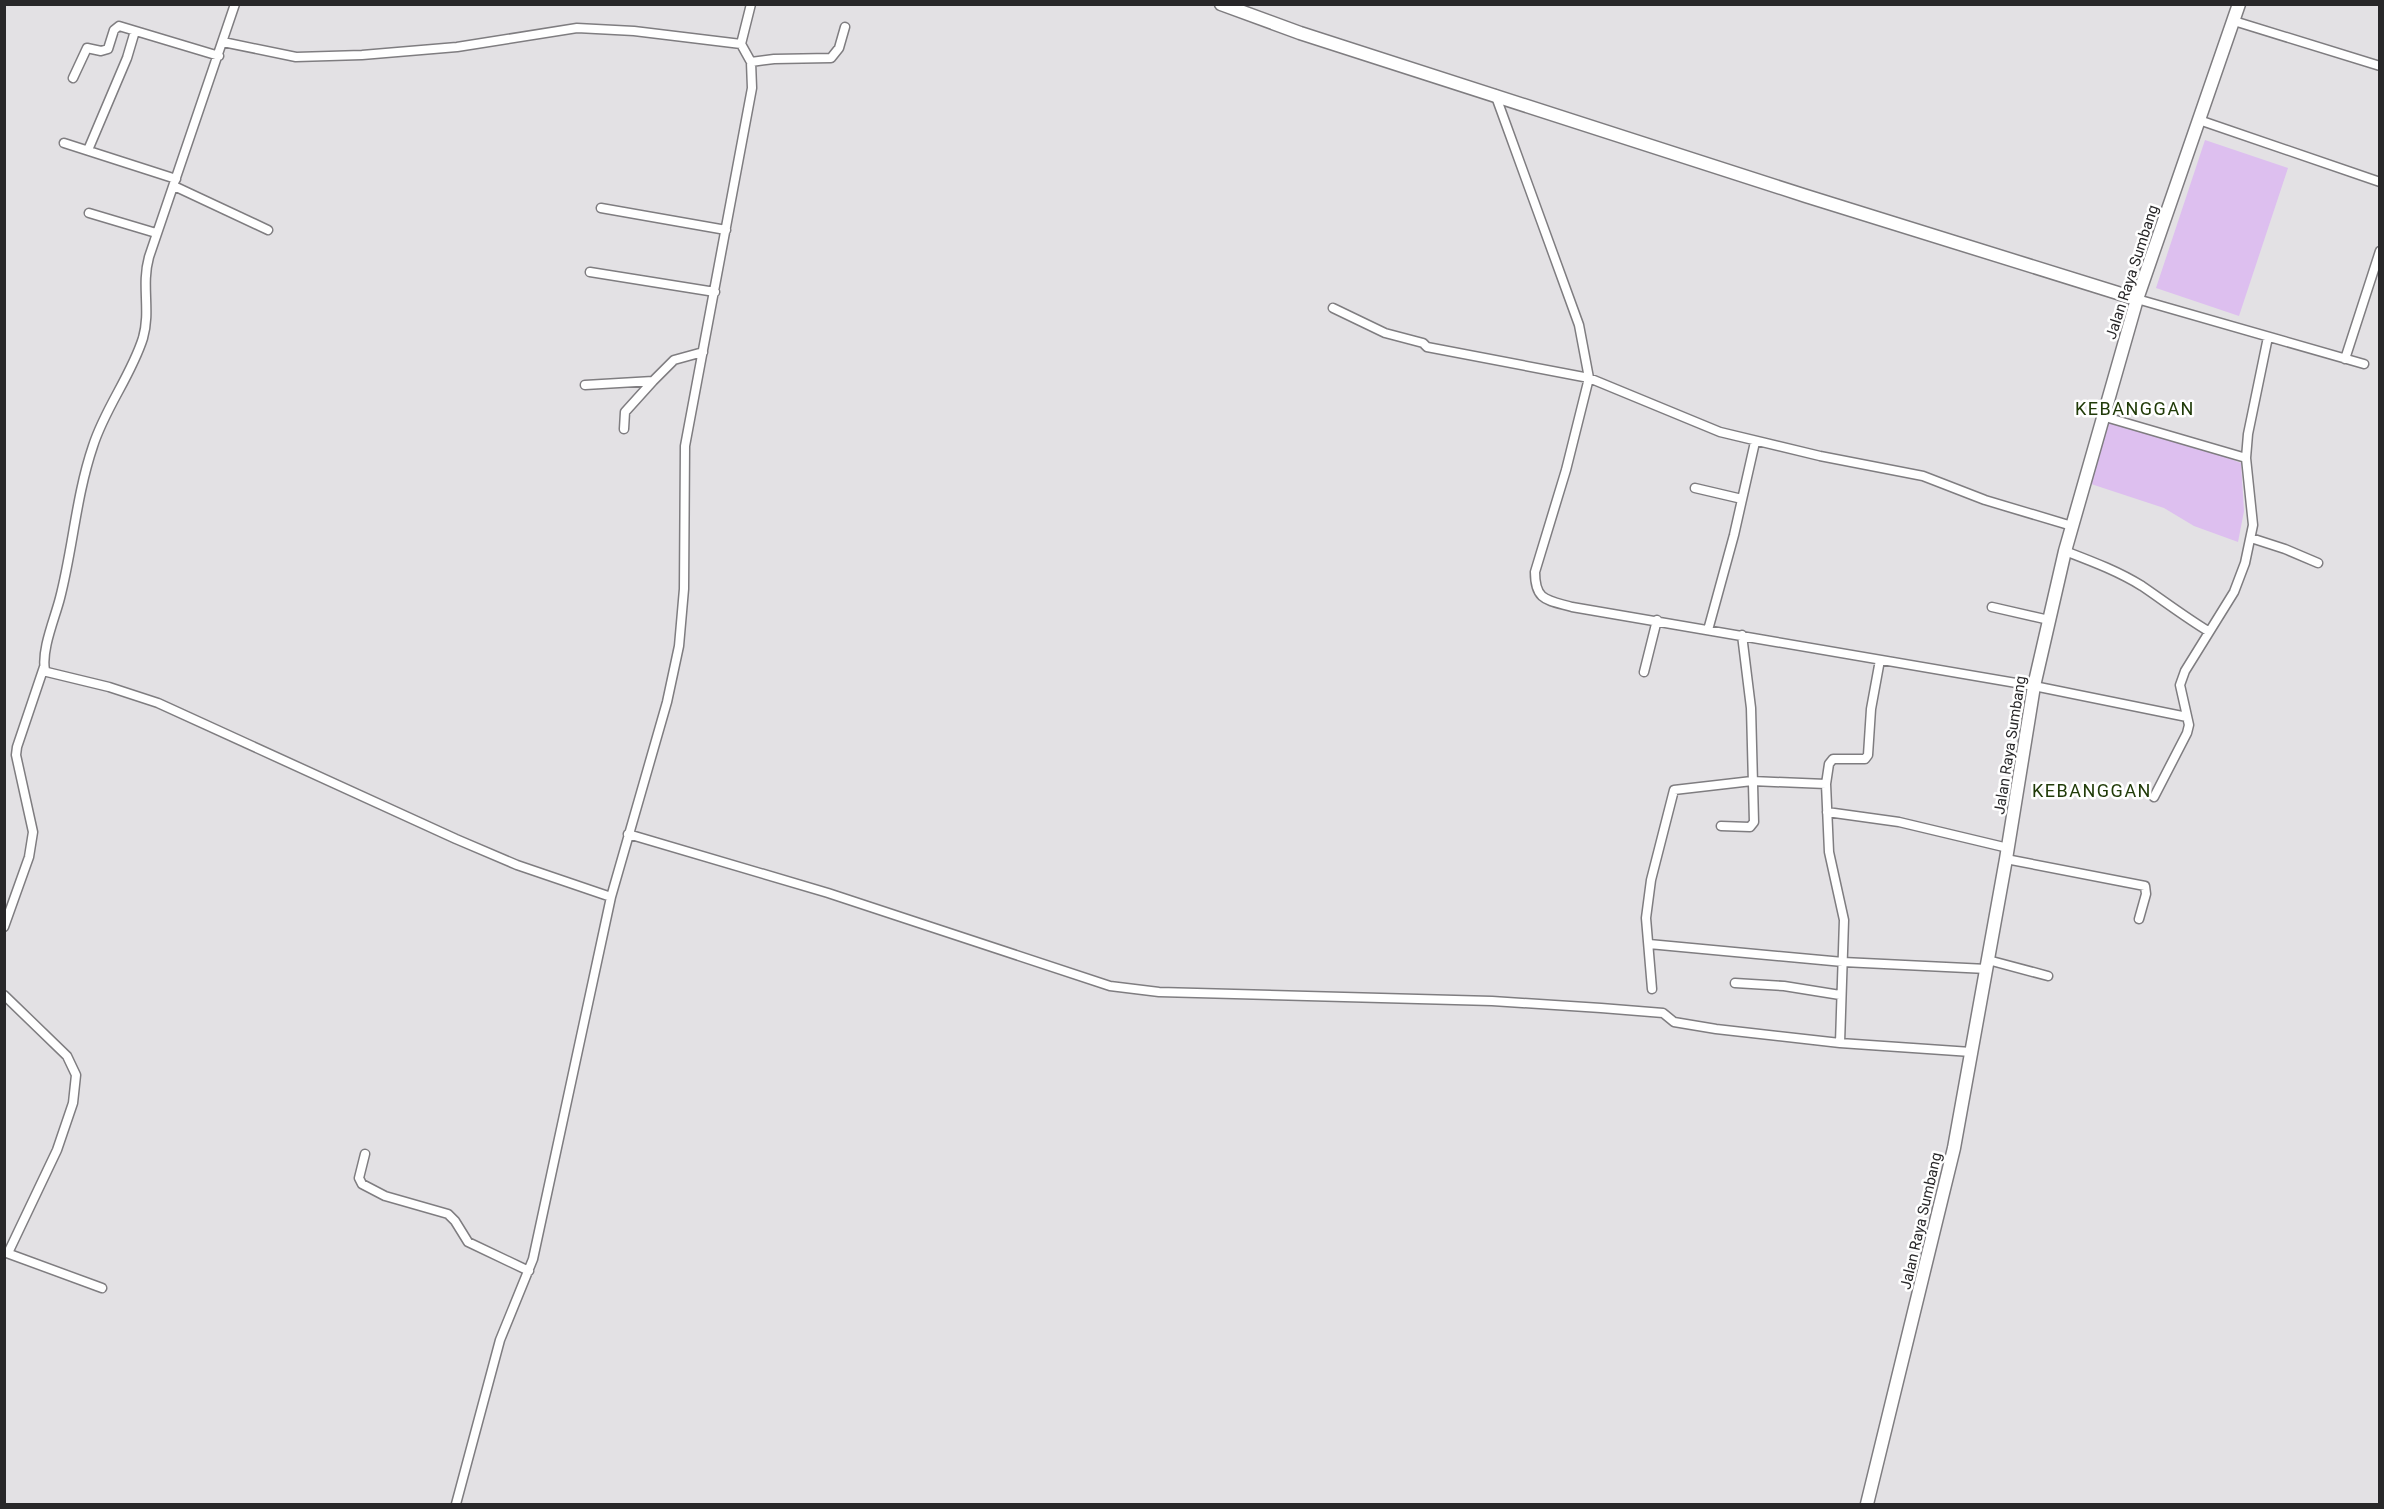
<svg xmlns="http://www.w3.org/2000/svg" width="2384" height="1509" viewBox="0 0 2384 1509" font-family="Roboto,sans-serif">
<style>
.green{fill:#ddbfef}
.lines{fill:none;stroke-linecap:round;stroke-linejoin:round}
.street-casing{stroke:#7f7d80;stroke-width:11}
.secondary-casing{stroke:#7f7d80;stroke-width:15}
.street{stroke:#fff;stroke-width:8}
.secondary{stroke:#fff;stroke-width:12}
.labels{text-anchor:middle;stroke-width:5;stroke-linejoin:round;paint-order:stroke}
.street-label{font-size:15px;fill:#282729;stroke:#fff}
.quarter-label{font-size:18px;letter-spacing:1.5px;fill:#213b09;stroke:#fff}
</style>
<rect width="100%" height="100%" fill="#e3e1e4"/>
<path class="green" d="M2205 140 2288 168 2239 316 2156 288Z
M2107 421 2205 449 2241 463 2244 511 2238 542 2194 526 2164 508 2088 483Z"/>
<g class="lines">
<g class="street-casing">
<path id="street" d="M235 4 149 257C141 286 151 310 143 338 131 376 105 408 93 446 76 496 73 548 60 598 55 618 41 650 45 670L47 672 109 687 158 703 456 839 517 865 611 897
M2234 21 2380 66
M223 42 296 57 362 55 457 47 577 28 634 31 741 44
M751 62 774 59 831 58 839 48 845 27
M73 78 87 48 101 51 108 49 114 30 119 26 219 56
M1495 94 1579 325 1589 378 1566 470 1535 572C1535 601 1547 600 1572 607L2034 686 2187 717
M2199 120 2380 182
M64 143 176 179
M88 150 127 58 135 31
M174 186 268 230
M601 208 726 230
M89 213 156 233
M590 272 715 292
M2137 299 2364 364
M1333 308 1385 333 1423 343 1427 347 1589 378 1720 432 1820 456 1923 476 1985 500 2072 526
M2345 359 2380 251
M585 385 653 381 674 360 703 352
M2102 416 2246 458
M624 429 625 412 653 381
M1695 488 1742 499
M2251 538 2285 549 2318 563
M2065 551C2091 561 2118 571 2142 586 2164 601 2185 617 2208 631
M1992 607 2049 620
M1708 630 1734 535 1755 442
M1644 672 1657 620
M2154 797 2187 733 2189 725 2180 685 2185 671 2234 592 2245 563 2253 525 2246 458 2248 434 2268 337
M1827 812 1899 822 2008 848
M1721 826 1750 827 1754 822 1751 708 1742 635
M628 834 828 893 1110 986 1159 992 1492 1001 1601 1008 1663 1013 1674 1022 1716 1029 1840 1043 1971 1052
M2006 859 2145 886 2146 894 2139 919
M4 927 29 857 33 832 16 755 17 747 44 667
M1649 944 1843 962 1987 969
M1988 960 2048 976
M1735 983 1784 986 1840 995
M1652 989 1646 918 1651 880 1674 790 1752 781 1826 784
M4 995 67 1056 76 1075 73 1103 57 1150 8 1253
M1840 1043 1844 920 1829 852 1826 784 1829 764 1833 759H1865L1868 755 1871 709 1880 660
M365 1154 359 1178 362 1184 385 1196 448 1214 455 1221 468 1242 529 1271
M4 1252 102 1288
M456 1504 500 1340 533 1259 611 897 667 702 679 646 684 589 685 446 752 88 751 62 741 44 751 4"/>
</g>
<g class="secondary-casing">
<path id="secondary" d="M1221 4 1300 33 1806 196 2137 299
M1867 1504 1954 1148 2006 859 2034 686 2065 551 2137 299 2239 4"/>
</g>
<use href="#street" class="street"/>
<use href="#secondary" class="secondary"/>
</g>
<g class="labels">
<g class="street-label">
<text transform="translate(2132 272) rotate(-72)" y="5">Jalan Raya Sumbang</text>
<text transform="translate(2010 745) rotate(-81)" y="5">Jalan Raya Sumbang</text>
<text transform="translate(1921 1221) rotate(-77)" y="5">Jalan Raya Sumbang</text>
</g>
<g class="quarter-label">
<text x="2135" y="415">KEBANGGAN</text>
<text x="2092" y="797">KEBANGGAN</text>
</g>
</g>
<rect width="2384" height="1509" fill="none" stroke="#282729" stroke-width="12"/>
</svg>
